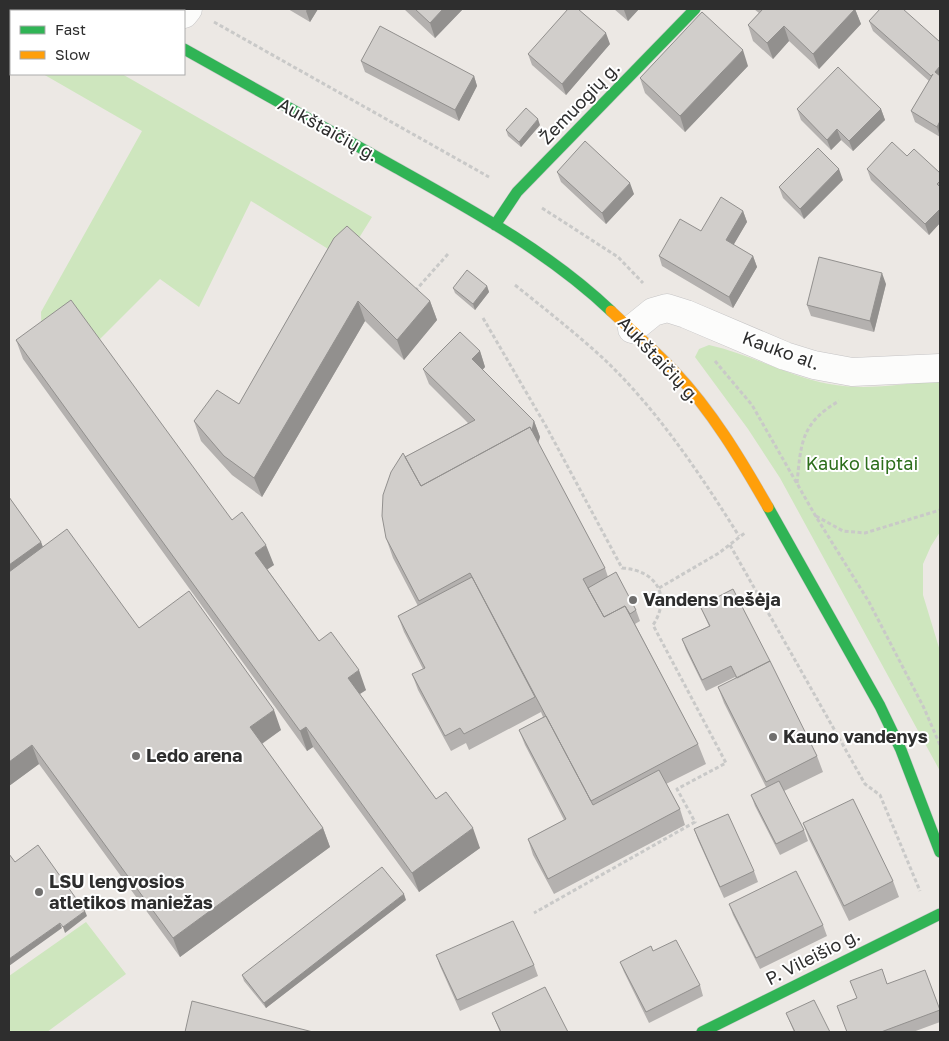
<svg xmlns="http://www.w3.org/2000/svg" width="949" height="1041" viewBox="0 0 949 1041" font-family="'Golos Text',sans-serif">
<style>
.green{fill:#cee6be}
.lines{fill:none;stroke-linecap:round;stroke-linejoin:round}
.street-casing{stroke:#c5c4c5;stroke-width:29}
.fast-casing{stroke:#c5c4c5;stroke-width:12}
.slow-casing{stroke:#c5c4c5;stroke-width:12}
.path{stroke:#c9c9c8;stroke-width:3;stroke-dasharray:4 2.5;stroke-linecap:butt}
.street{stroke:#fcfcfb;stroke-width:28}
.fast{stroke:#30b455;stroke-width:11}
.slow{stroke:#ff9f0a;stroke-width:11}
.wall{fill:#b4b1af}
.shaded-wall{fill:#92908e}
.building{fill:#d1cecb;stroke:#92908e}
.poi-dot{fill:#706f6e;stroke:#fff;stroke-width:2}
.labels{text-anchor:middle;stroke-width:4;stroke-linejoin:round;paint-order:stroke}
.street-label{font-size:18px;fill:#2e2e2e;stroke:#fff}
.park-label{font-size:18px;fill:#2c6e1b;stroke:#fff}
.poi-label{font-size:18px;font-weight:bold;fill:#2e2e2e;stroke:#fff;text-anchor:start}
</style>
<rect width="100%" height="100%" fill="#ece8e4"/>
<path class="green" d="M9 9 13 11 11 56 9 54Z
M43 74H122L372 217 354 246 341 257 251 201 199 307 160 279 96 343 42 346 41 312 142 131Z
M709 345C750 354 788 376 829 384 865 391 904 384 940 380V532L931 546 923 564V595L940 651V771L780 478 748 429 695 357 699 349Z
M86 922 126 974 47 1032H9V976Z"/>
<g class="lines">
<g class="street-casing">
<path id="street" d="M110 9 115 11
M184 14 188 9
M632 329 653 312 667 308 686 314 785 356 814 365 852 372 940 368"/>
</g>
<g class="fast-casing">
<path id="fast" d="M184 49C254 88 323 127 393 166 468 208 548 251 611 311
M495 225 517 192 695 9
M768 507 880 706 901 750 940 852
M702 1032 940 914"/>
</g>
<g class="slow-casing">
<path id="slow" d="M611 311C632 331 654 350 674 371 712 411 741 460 768 507"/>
</g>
<path class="path" d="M214 22 489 177
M542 208 618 257 643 283
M515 285C546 310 577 334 606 361 659 412 700 474 739 536
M415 291 448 254
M483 318 547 428 622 568C656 570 672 596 653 625L726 763 677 789 695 822 534 913
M715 361 752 405 815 515 869 602 924 708 940 745
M797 483C801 443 801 423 839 401
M816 516 843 531 865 533 940 510
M730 545 865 784 880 795 920 891
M659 588 719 553 746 532"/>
<use href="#street" class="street"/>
<use href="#fast" class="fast"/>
<use href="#slow" class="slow"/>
</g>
<path class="wall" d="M288 9H318L310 22Z
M404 9H463L435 38Z
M614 9H639L628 21Z
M754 9H855L861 24 819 69 789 41 773 59 753 41 748 25 759 13Z
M869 21 940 42V137L915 122 911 111 929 81 873 31Z
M610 44 566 95 532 65 528 54Z
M361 61 474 76 477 86 459 121 365 72Z
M748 66 685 132 645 93 640 78Z
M797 109H881L885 120 853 151 841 140 831 150 801 120Z
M540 125 521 147 508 136 506 130Z
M907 156 940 173V223L929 235 871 180 867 169Z
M557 172 634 194 606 224 561 182Z
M843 180 804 219 783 198 779 187Z
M743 211 747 222 733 245 753 256 757 267 733 308 662 266 659 256 701 231Z
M334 238 430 301 437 320 404 360 365 321 262 497 232 475 201 441 194 421 239 404Z
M886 284 874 332 811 316 807 305Z
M487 286 489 292 475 310 455 293 453 288Z
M16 340 232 520 274 565 267 569 319 641 366 690 360 694 436 799 480 848 419 892 313 747 307 751 23 359Z
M480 351 485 367 482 370 534 421 540 437 538 443 605 568 608 577 636 610 640 621 635 624 698 744 706 764 666 784 680 809 685 825 554 894 533 855 528 839 564 820 525 745 519 730 543 717 541 712 469 750 466 743 451 751 418 690 412 674 423 669 404 632 398 616 418 606 393 558 386 538 405 457 468 423 429 384 423 369Z
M9 497 41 542 43 547 139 628 281 730 262 744 323 828 330 847 180 957 39 764 9 786Z
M700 606 817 756 823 772 784 791 804 830 808 841 780 855 755 806 751 795 766 787 724 703 718 687 736 678 735 677 706 691 686 650 682 639 709 626Z
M803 823 893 881 899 897 849 921 809 839Z
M694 829 754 871 758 882 724 898 698 840Z
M406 900 266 1008 244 981 242 975Z
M729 904 823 925 827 936 760 969 733 915Z
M653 951 700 985 703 996 649 1023 624 972 620 962Z
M436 955 534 965 538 976 460 1011 440 966Z
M887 984 940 1010V1022L913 1032H847L857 998Z
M492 1013 568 1032H500Z
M786 1013 830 1032H794Z"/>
<path class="shaded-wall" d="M307 9H318L310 22 306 11Z
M443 9H463L435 38 430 23Z
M625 9H639L628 21 624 10Z
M855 9 861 24 819 69 813 54Z
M784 26 789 41 773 59 767 43Z
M606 33 610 44 566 95 562 84Z
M743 50 748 66 685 132 680 116Z
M940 66V81L935 72Z
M474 76 477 86 459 121 455 110Z
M881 109 885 120 853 151 849 141Z
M538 119 540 125 521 147 519 142Z
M940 121V137L937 127Z
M837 129 841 140 831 150 827 140Z
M839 169 843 180 804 219 800 209Z
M630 183 634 194 606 224 602 213Z
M940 209V223L929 235 925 224Z
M743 211 747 222 730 251 726 240Z
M753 256 757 267 733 308 729 297Z
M882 273 886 284 874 332 870 321Z
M487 286 489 292 475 310 473 304Z
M358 301 365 321 262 497 254 478Z
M430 301 437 320 404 360 397 340Z
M480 351 485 367 478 375 472 359Z
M534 421 540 437 537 447 532 431Z
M41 542 48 562 9 590V565Z
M266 545 274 565 262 573 255 553Z
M359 670 366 690 355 697 348 678Z
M274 710 281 730 257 747 250 727Z
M306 727 313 747 307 751 300 731Z
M32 745 39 764 9 786V762Z
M323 828 330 847 180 957 173 938Z
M473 828 480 848 419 892 412 873Z
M404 894 406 900 266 1008 264 1003Z
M85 911 87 916 65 933 63 927Z
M60 923 62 928 9 966V959Z"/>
<path class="building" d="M415 9H443L430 23Z
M568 9H578L606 33 562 84 528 54Z
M763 9H855L813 54 784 26 767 43 748 25Z
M880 9H903L940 42V66L935 72 940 76V121L937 127 911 111 933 74 931 76 869 21Z
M702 12 743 50 680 116 640 78Z
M380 26 474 76 455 110 361 61Z
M838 67 881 109 849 141 837 129 827 140 797 109Z
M526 108 538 119 519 142 506 130Z
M585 141 630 183 602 213 557 172Z
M892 142 907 156 914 149 940 173V181L937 184 940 187V209L925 224 867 169Z
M818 148 839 169 800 209 779 187Z
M721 197 743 211 726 240 753 256 729 297 659 256 680 219 701 231Z
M347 226 430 301 397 340 358 301 254 478 224 456 194 421 217 390 239 404 334 238Z
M819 257 882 273 870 321 807 305Z
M467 270 487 286 473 304 453 288Z
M71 300 232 520 242 512 266 545 255 553 319 641 331 632 359 670 348 678 436 799 446 792 473 828 412 873 306 727 300 731 16 340Z
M460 332 480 351 472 359 534 421 532 431 530 427 421 486 405 457 475 420 423 369Z
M530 427 605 568 583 579 604 617 625 606 698 744 591 801 470 573 419 601 386 538 382 516 383 495 391 472 403 453 421 486Z
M9 497 41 542 9 565Z
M67 529 139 628 189 591 274 710 250 727 323 828 173 938 32 745 9 762V572Z
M616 572 636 610 630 614 625 606 604 617 588 588Z
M472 577 535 697 464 734 460 728 445 736 412 674 425 668 398 616Z
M733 589 770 661 737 678 731 666 702 680 682 639 710 626 700 606Z
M770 661 817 756 766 782 718 687Z
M546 716 593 805 659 770 680 809 548 879 528 839 566 819 519 730Z
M779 781 804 830 776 844 751 795Z
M853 799 893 881 844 906 803 823Z
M728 814 754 871 720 887 694 829Z
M38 845 85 911 63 927 60 923 9 959V854L15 862Z
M382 867 404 894 264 1003 242 975Z
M796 871 823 925 756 958 729 904Z
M513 921 534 965 457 1000 436 955Z
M676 940 700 985 646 1012 620 962 651 946 653 951Z
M882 969 887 984 925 970 940 1010 881 1032H847L837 1006 857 998 850 981Z
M545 987 568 1032H501L492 1013Z
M814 1000 830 1032H795L786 1013Z
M192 1001 313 1032H185Z"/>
<g class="poi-dot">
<circle cx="633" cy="600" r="5"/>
<circle cx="773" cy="737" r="5"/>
<circle cx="136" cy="756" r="5"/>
<circle cx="39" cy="892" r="5"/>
</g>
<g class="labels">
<g class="street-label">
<text transform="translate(580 103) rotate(-46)" y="6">Žemuogių g.</text>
<text transform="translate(328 130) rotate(29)" y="6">Aukštaičių g.</text>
<text transform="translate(781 351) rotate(20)" y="6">Kauko al.</text>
<text transform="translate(659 360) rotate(47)" y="6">Aukštaičių g.</text>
<text transform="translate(813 957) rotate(-27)" y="6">P. Vileišio g.</text>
</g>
<g class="park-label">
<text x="862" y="470">Kauko laiptai</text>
</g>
<g class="poi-label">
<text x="643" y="606">Vandens nešėja</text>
<text x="783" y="743">Kauno vandenys</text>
<text x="146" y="762">Ledo arena</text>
<text x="49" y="888">LSU lengvosios<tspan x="49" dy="21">atletikos maniežas</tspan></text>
</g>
</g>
<rect width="949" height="1041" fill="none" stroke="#2e2e2e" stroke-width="20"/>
<rect x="10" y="10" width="175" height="65" fill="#ffffff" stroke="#ababab"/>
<rect x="20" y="26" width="25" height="8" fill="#30b455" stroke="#ababab"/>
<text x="55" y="35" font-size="15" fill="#2e2e2e">Fast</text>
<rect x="20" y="51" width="25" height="8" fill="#ff9f0a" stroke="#ababab"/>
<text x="55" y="60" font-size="15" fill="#2e2e2e">Slow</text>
</svg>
